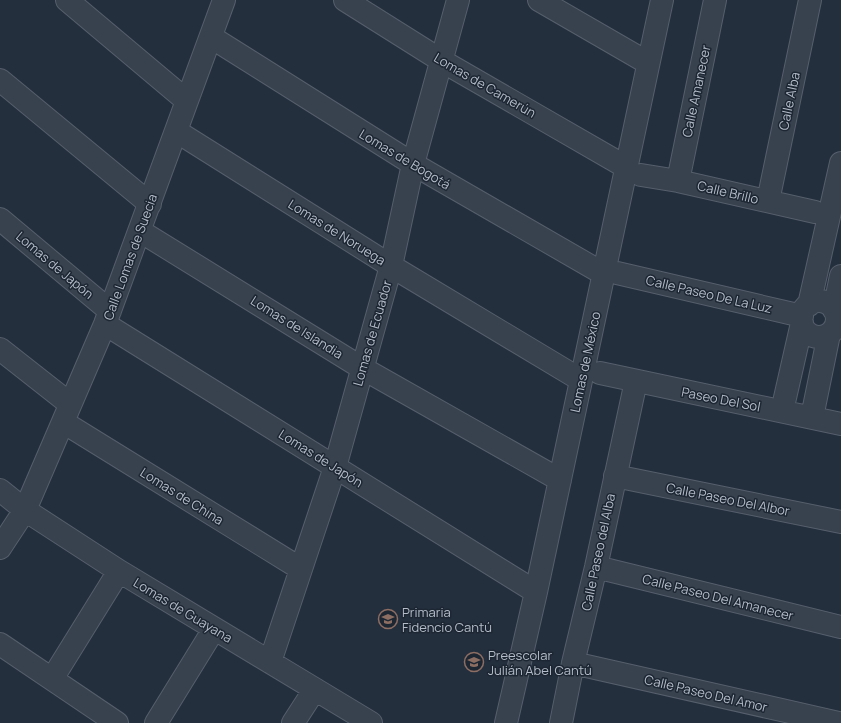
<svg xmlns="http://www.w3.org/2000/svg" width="841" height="723" viewBox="0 0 841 723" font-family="Manrope,sans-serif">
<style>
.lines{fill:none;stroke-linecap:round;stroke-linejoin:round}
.minor-casing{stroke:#565f6c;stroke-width:24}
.minor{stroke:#38414e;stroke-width:22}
.labels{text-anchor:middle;stroke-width:3;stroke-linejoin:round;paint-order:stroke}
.street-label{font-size:13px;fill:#b4bcc9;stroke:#1d2633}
.poi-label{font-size:13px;fill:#b4bcc9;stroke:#1d2633;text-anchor:start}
</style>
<rect width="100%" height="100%" fill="#242f3e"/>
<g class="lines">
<g class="minor-casing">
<path id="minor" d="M67 0 187 101
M345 0 442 61 626 167
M539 0 648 63
M211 37 413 164 604 274
M0 80 150 204
M176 131 391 266 581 380
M641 175 678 181 815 212
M678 181 715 0
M768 201 810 0
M0 219 110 311
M140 231 362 368 560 480
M617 273 802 316
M801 319a18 18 0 1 1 36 0a18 18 0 1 1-36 0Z
M809 305 841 163
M834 310 841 276
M105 324 536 592
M0 349 70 404
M600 373 841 424
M782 411 802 323
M812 417 829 334
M63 422 301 569
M615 476 841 522
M0 490 25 510 119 571 371 723
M0 548 25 510 105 324 224 0
M596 567 841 627
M0 644 117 723
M270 662 335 467 391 266 413 164 458 0
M573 663 839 723
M52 679 119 571
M156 723 214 629
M293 723 315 689
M506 723 536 592 662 0
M561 723 573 663 596 567 636 381"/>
</g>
<use href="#minor" class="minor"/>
</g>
<defs>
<g id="school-ring" transform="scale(1)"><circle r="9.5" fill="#1d2633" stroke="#8d6e63" stroke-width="1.5"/><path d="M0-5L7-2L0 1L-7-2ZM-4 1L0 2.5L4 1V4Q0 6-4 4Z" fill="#8d6e63"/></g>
</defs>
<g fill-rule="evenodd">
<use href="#school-ring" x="388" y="619"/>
<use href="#school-ring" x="474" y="662"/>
</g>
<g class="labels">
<g class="street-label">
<text transform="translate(485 85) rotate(30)" y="5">Lomas de Camerún</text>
<text transform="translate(696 91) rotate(-78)" y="5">Calle Amanecer</text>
<text transform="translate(789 101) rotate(-78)" y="5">Calle Alba</text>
<text transform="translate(405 159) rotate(31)" y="5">Lomas de Bogotá</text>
<text transform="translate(728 192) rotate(13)" y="5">Calle Brillo</text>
<text transform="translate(337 232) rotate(32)" y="5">Lomas de Noruega</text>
<text transform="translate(130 257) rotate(-70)" y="5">Calle Lomas de Suecia</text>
<text transform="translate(55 265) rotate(40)" y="5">Lomas de Japón</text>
<text transform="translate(709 294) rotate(13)" y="5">Calle Paseo De La Luz</text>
<text transform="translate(297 327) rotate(32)" y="5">Lomas de Islandia</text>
<text transform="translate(372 333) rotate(-74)" y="5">Lomas de Ecuador</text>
<text transform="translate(585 362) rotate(-78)" y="5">Lomas de México</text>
<text transform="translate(721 399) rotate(11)" y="5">Paseo Del Sol</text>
<text transform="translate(321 458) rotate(32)" y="5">Lomas de Japón</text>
<text transform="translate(182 496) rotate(32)" y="5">Lomas de China</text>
<text transform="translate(728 499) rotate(11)" y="5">Calle Paseo Del Albor</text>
<text transform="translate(598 552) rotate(-78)" y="5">Calle Paseo del Alba</text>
<text transform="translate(718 597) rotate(14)" y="5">Calle Paseo Del Amanecer</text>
<text transform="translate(183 610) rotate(31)" y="5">Lomas de Guayana</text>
<text transform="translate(706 693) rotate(13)" y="5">Calle Paseo Del Amor</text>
</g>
<g class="poi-label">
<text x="402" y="617">Primaria<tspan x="402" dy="15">Fidencio Cantú</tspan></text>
<text x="488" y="660">Preescolar<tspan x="488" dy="15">Julián Abel Cantú</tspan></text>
</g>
</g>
</svg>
